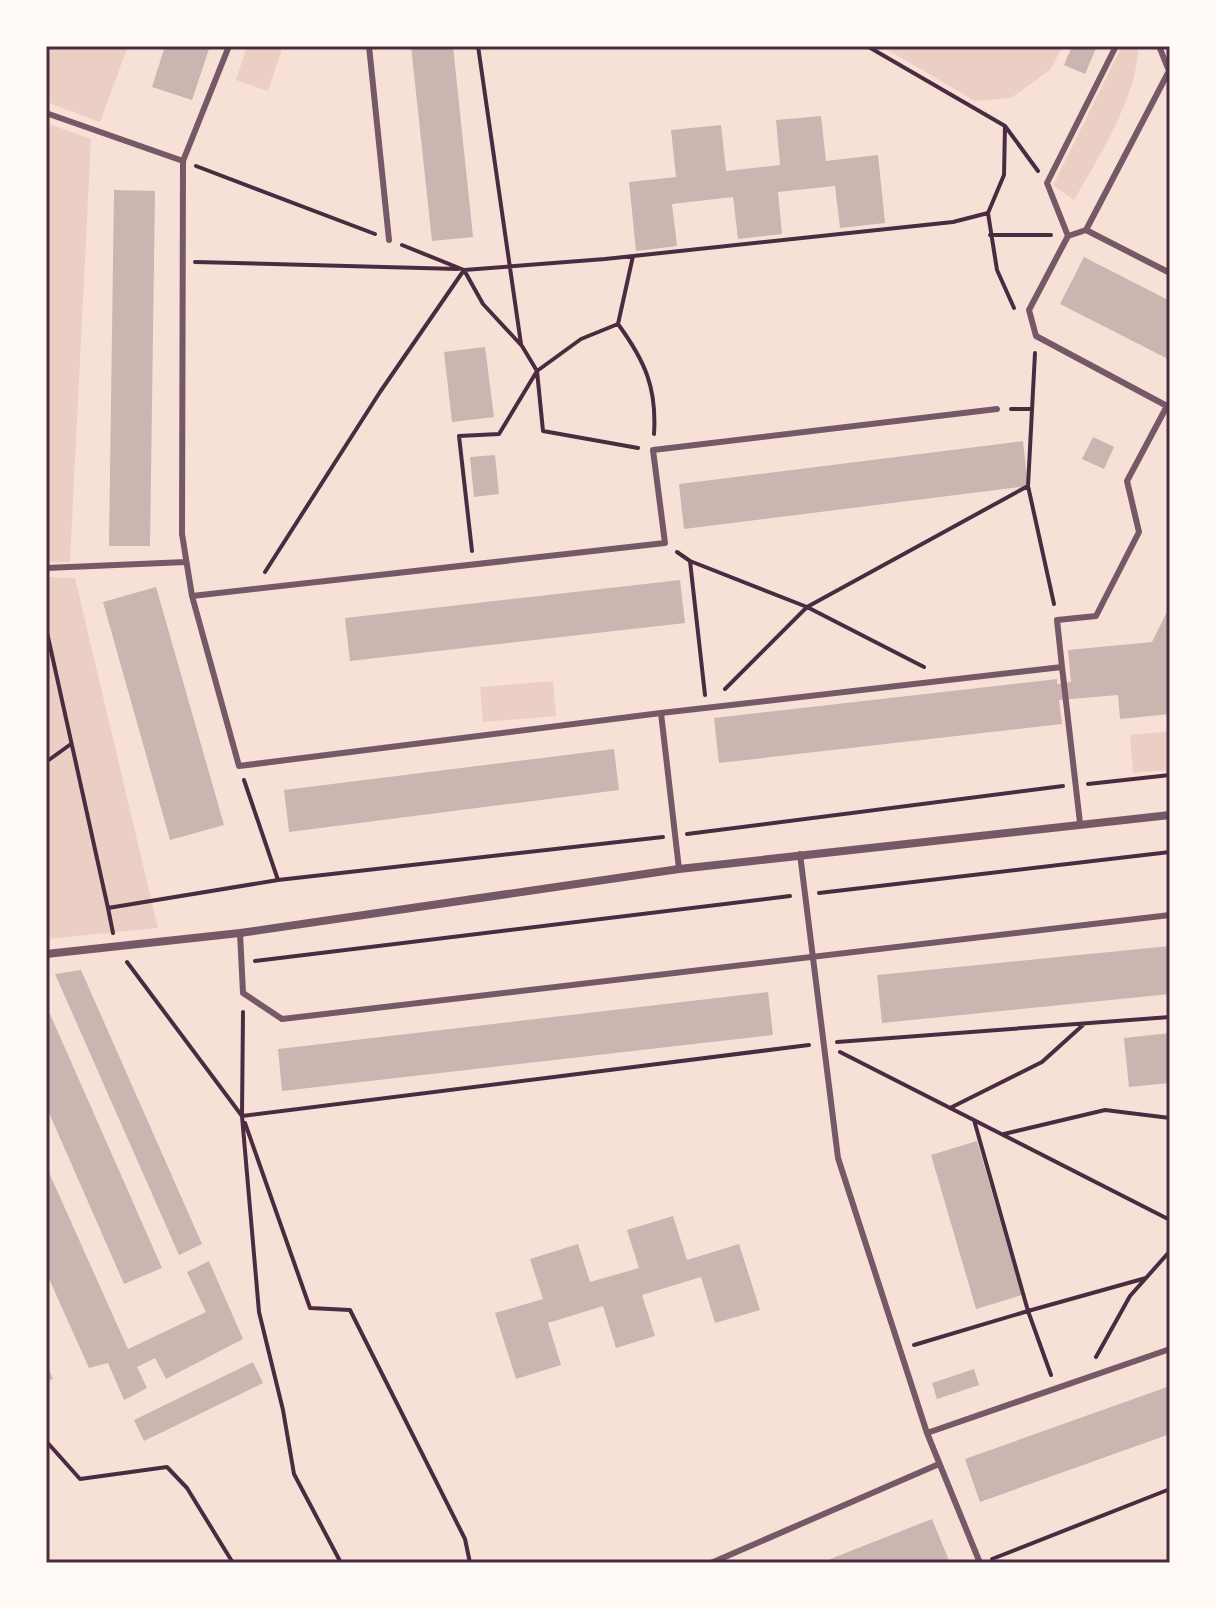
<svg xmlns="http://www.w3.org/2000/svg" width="1216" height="1609" viewBox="0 0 1216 1609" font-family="Commissioner,sans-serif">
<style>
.green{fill:#ebcfc5}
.building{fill:#ccb4b1}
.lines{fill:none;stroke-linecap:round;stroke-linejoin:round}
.path{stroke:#4a2c40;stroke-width:4}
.service{stroke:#755966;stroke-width:6}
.minor{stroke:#755966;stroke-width:8}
.neatline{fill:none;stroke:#4a2c40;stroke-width:3}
</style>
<rect width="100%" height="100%" fill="#f7e1d7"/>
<path class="green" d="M46 46H128L100 122 46 102Z
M247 46H283L268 91 236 80Z
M881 46H1063L1050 70 1011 98 975 101Z
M1122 46H1133L1138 49C1138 94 1097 161 1074 200L1053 185Z
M46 123 91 139 70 562H46Z
M46 577 75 578 158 928 46 939Z
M553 681 556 716 483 722 480 687Z
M1170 731V770L1133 773 1130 735Z"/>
<path class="building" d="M165 46H210L192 100 152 87Z
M411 46H453L473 237 432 241Z
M1072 46H1097L1085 74 1064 65Z
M821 116 826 161 878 155 885 223 840 228 835 186 778 192 782 234 738 239 733 197 672 204 677 246 636 251 629 182 676 177 671 130 721 125 726 171 780 165 776 120Z
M114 190 155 191 150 546H109Z
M1084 257 1170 301V360L1060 304Z
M485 347 494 417 452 422 444 352Z
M1093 437 1114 447 1104 469 1082 459Z
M1023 441 1028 486 684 529 679 484Z
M495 455 499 494 474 497 470 457Z
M680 580 685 623 350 661 345 618Z
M156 587 224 825 170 840 103 602Z
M1170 606V714L1120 719 1118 695 1059 700 1062 724 719 763 714 718 1057 679V684L1071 682 1068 650 1152 642Z
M614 749 619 790 289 832 284 790Z
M1170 946V994L882 1023 877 975Z
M81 970 202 1244 179 1255 55 974Z
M768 992 773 1035 282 1091 278 1049Z
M50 1014 162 1268 124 1284 46 1106V1016Z
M1170 1033V1083L1129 1087 1124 1038Z
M977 1141 1022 1295 976 1309 931 1155Z
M46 1166 128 1349 206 1312 187 1272 209 1261 243 1339 166 1379 155 1358 137 1367 147 1388 124 1400 108 1363 89 1368 46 1272Z
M673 1216 687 1260 739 1244 760 1310 715 1323 701 1277 642 1295 655 1336 616 1348 603 1306 548 1323 561 1365 516 1379 495 1313 543 1299 530 1259 578 1244 590 1282 639 1268 627 1230Z
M253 1362 263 1383 144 1441 134 1420Z
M46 1363 53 1379 46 1381Z
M974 1369 979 1385 937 1399 932 1383Z
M1170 1386V1434L980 1502 965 1459Z
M932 1519 950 1563H820Z"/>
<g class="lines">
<path class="path" d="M478 46 521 344
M867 46 1005 126 1038 171
M1005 126 1004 175 988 213 997 270 1014 308
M196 166 375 234
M990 235H1051
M402 245 464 270 605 259 953 222 988 213
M195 262 458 269
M464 270 483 304 522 346 537 371 543 431 638 448
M618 324C645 361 657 388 654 434
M1011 409H1032
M1028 486 1054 604
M472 551 459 436 499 434 537 371 581 339 618 324 633 256
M677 552 690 561 705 695
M690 561 807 607 1028 486 1035 353
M265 572 380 392 464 270
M46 628 108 908 278 880 663 837
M725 689 807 607 924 667
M46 762 71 744
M244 780 278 880
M1088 784 1170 775
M687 834 1063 786
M819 893 1170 852
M108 908 113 933
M255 961 790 896
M127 962 242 1116 259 1312 283 1410 294 1474 341 1563
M837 1042 1170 1017
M840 1052 1170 1220
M950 1108 1042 1062 1083 1025
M242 1115 243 1012
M242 1116 809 1045
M245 1123 310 1308 350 1310 465 1539 470 1563
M1004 1134 1105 1110 1170 1118
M914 1345 1028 1311 974 1120
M1096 1357 1130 1296 1170 1251
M1051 1375 1028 1311 1146 1278
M46 1441 80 1479 167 1467 187 1488 233 1563
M992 1559 1170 1489"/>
<path class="service" d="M369 46 389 240
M1159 46 1169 71 1086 230 1170 273
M46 113 183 161
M1068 236 1047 183 1116 46
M46 568 186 562
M192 596 182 534 183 161 229 46
M1062 667 1057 620 1096 616 1139 532 1127 481 1167 406 1036 336 1029 310 1068 236 1086 230
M661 713 239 766 192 596 665 543 653 450 997 409
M800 854 838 1158 927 1433 1170 1349
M679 869 661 713 1062 667 1080 823
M240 933 243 993 282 1019 1170 915
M927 1433 980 1563
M711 1563 939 1464"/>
<path class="minor" d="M46 954 240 933 679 869 1170 815"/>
</g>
<rect width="1216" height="1609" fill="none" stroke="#fffaf5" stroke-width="96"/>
<rect x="48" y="48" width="1120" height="1513" class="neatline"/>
</svg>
